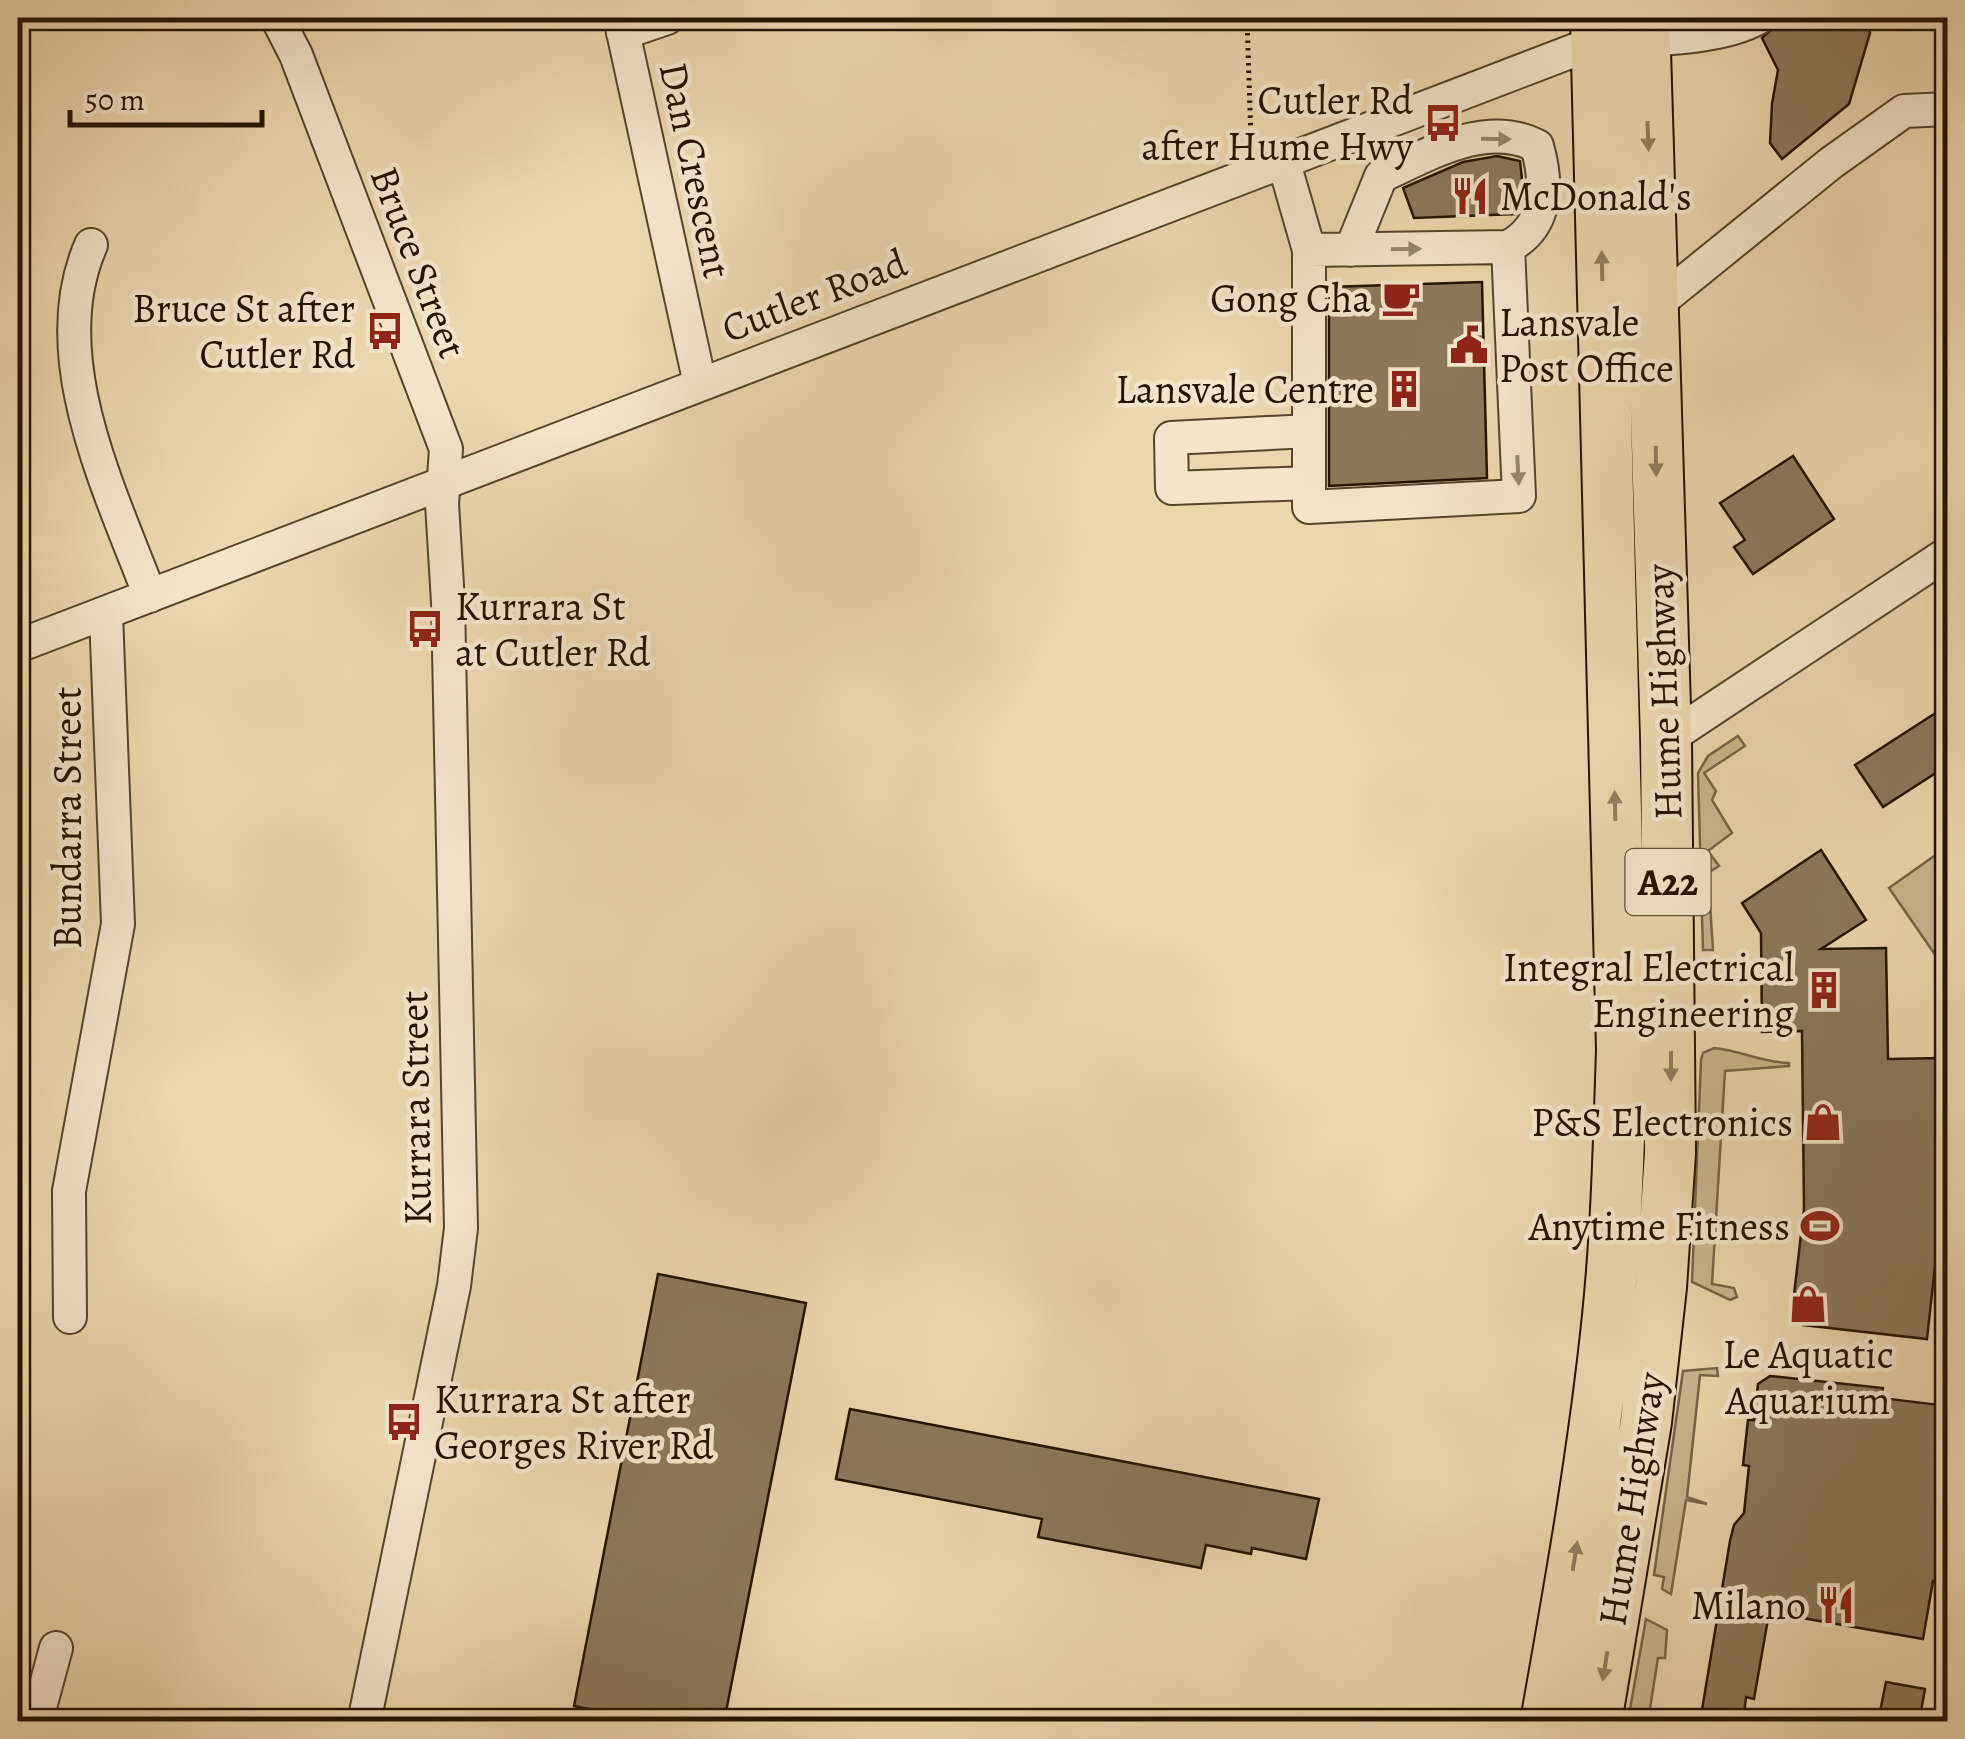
<svg xmlns="http://www.w3.org/2000/svg" width="1965" height="1739" viewBox="0 0 1965 1739" font-family="Alegreya,serif">
<style>
.green{fill:#cab590;stroke:#766448;stroke-width:2.5}
.building{fill:#8c785a;stroke:#231301;stroke-width:2.5}
.lines{fill:none;stroke-linecap:round;stroke-linejoin:round}
.minor-casing{stroke:#55442c;stroke-width:36}
.highway-casing{stroke:#231301;stroke-width:54}
.path{stroke:#231301;stroke-width:5;stroke-dasharray:2.5 5;stroke-linecap:butt}
.minor{stroke:#f3e4ca;stroke-width:32}
.highway{stroke:#ecd6ad;stroke-width:50}
.oneway{fill:#927e60}
.oneway2{fill:#958670}
.labels{text-anchor:middle;stroke-width:9;stroke-linejoin:round;paint-order:stroke}
.shield{fill:#f3e4ca;stroke:#61523d;stroke-width:2.5}
.shield-label{font-size:38px;font-weight:bold;fill:#231301}
.poi-label{font-size:40px;fill:#231301;stroke:#f3e4ca;text-anchor:end}
.street-label{font-size:40px;fill:#231301;stroke:#f3e4ca}
</style>
<rect width="100%" height="100%" fill="#ecd6ad"/>
<filter id="stains"><feTurbulence type="fractalNoise" baseFrequency=".002" numOctaves="4"/><feColorMatrix values="0 0 0 0 .2 0 0 0 0 .09 0 0 0 0 .02 0 0 0 .5 -.17"/></filter>
<radialGradient id="worn" r=".72"><stop offset=".6" stop-color="#630" stop-opacity="0"/><stop offset="1" stop-color="#630" stop-opacity=".3"/></radialGradient>
<path class="green" d="M1738 736 1745 746 1704 773 1716 791 1712 800 1732 833 1708 851 1719 866 1708 873 1713 950H1703L1698 773 1708 756Z
M1947 847V972L1889 888Z
M1714 1048C1743 1051 1760 1062 1789 1063V1066L1725 1071 1712 1284 1734 1288 1737 1297 1730 1300 1692 1282 1701 1060 1703 1053Z
M1717 1368 1718 1376 1700 1375 1687 1497 1707 1504 1686 1500 1671 1594 1662 1589 1664 1577 1654 1575 1683 1371Z
M1646 1619 1667 1630 1665 1658H1658L1648 1721H1628Z"/>
<path class="building" d="M1784 18H1865L1870 33 1849 104 1782 159 1770 143 1772 104 1778 70 1762 38Z
M1497 156 1520 161 1523 189 1516 214 1414 218 1403 188 1463 162Z
M1482 282 1487 478 1329 486V287Z
M1793 456 1834 519 1753 574 1734 547 1745 540 1720 503Z
M1948 705V765L1883 807 1855 765Z
M1821 850 1866 920 1821 949 1886 948 1888 1059 1942 1058 1941 1211 1927 1339 1803 1325 1792 1312 1804 1209 1802 1031 1762 1032 1761 933 1742 903Z
M658 1274 806 1303 724 1722H654L574 1706Z
M1770 1376 1883 1388 1881 1398 1948 1406V1584L1933 1581 1923 1639 1779 1614 1777 1620 1768 1619 1754 1699 1746 1697 1743 1722H1700L1730 1541 1734 1525 1744 1513 1749 1466 1743 1465 1748 1420H1754L1758 1384Z
M850 1409 1319 1499 1306 1559 1252 1548 1251 1554 1206 1545 1201 1568 1038 1537 1042 1519 836 1479Z
M1886 1682 1925 1689 1919 1722H1878Z"/>
<g class="lines">
<g class="minor-casing">
<path id="minor" d="M277 18 296 55 446 449 442 504 448 602 461 1228 454 1286 364 1722
M620 18 700 384
M623 33 667 18
M1284 163 1309 250V507L1519 496 1508 247 1309 250
M91 245C42 356 111 492 150 596
M1351 250 1381 176C1428 155 1486 119 1537 146 1548 185 1548 226 1508 247
M1653 307 1831 163 1904 111 1948 109
M1309 431 1171 438 1172 488 1309 483
M18 646 1596 42C1643 39 1718 41 1758 18
M1666 740 1948 553
M70 1317 69 1191 118 924 106 614
M36 1722 56 1648"/>
</g>
<g class="highway-casing">
<path id="highway" d="M1546 1722C1570 1587 1594 1452 1608 1316 1617 1228 1619 1139 1622 1050L1596 18
M1596 1722 1646 1422 1661 1287 1670 1153 1666 740 1644 18"/>
</g>
<path class="path" d="M1247 18 1251 141"/>
<use href="#minor" class="minor"/>
<use href="#highway" class="highway"/>
</g>
<defs><path id="oneway-solid" d="M-6-.8H1V-3.2L6.5 0L1 3.2V.8H-6Z" transform="scale(2.5)"/></defs>
<g class="oneway">
<use href="#oneway-solid" transform="translate(1648 136) rotate(88)"/>
<use href="#oneway-solid" transform="translate(1602 266) rotate(-91)"/>
<use href="#oneway-solid" transform="translate(1656 461) rotate(89)"/>
<use href="#oneway-solid" transform="translate(1615 806) rotate(-91)"/>
<use href="#oneway-solid" transform="translate(1671 1066) rotate(90)"/>
<use href="#oneway-solid" transform="translate(1575 1556) rotate(-81)"/>
<use href="#oneway-solid" transform="translate(1605 1666) rotate(99)"/>
</g>
<g class="oneway2">
<use href="#oneway-solid" transform="translate(1496 139) rotate(1)"/>
<use href="#oneway-solid" transform="translate(1406 249) rotate(-1)"/>
<use href="#oneway-solid" transform="translate(1518 470) rotate(87)"/>
</g>
<defs>
<g id="bus-bare" transform="scale(3)"><path d="M-5-6H5V4H4V6H2V4H-2V6H-4V4H-5ZM-3.5-4V0h7V-4ZM-3.5 1.2v1.5H-2V1.2ZM2 1.2v1.5H3.5V1.2Z" fill="#8f2418" stroke="#f3e4ca" stroke-width="2.5" paint-order="stroke"/></g>
<g id="restaurant-bare" transform="scale(3)"><path d="M-5-6h1v4h1v-4h1v4h1v-4h1v5L-1.5 .5V6h-2V.5L-5-1ZM5-6V6H3V1.5H1.5Q1.5-4 5-6Z" fill="#8f2418" stroke="#f3e4ca" stroke-width="2.5" paint-order="stroke"/></g>
<g id="cafe-bare" transform="scale(3)"><path d="M-5.5-4.5H6V0H3Q3 3.5 0 3.5H-2.5Q-5.5 3.5-5.5 0ZM3-3.2v2h1.7v-2ZM-6 4.5H4V6H-6Z" fill="#8f2418" stroke="#f3e4ca" stroke-width="2.5" paint-order="stroke"/></g>
<g id="civic-bare" transform="scale(3)"><path d="M-.6-6.5H3V-4.5H.6V-3L4-1V1h2V6H-6V1h2V-1L-.6-3ZM-1.2 2.5V6h2.4V2.5Z" fill="#8f2418" stroke="#f3e4ca" stroke-width="2.5" paint-order="stroke"/></g>
<g id="building-bare" transform="scale(3)"><path d="M-4-6H4V6H1V3H-1V6H-4ZM-2.5-4.3h1.7v1.8h-1.7ZM.8-4.3h1.7v1.8H.8ZM-2.5-1h1.7V.8h-1.7ZM.8-1h1.7V.8H.8Z" fill="#8f2418" stroke="#f3e4ca" stroke-width="2.5" paint-order="stroke"/></g>
<g id="shop-bare" transform="scale(3)"><path d="M-5-2.5h2.3a2.7 3.5 0 0 1 5.4 0H5L5.5 6h-11ZM-1.5-2.5h3a1.5 2.3 0 0 0-3 0Z" fill="#8f2418" stroke="#f3e4ca" stroke-width="2.5" paint-order="stroke"/></g>
<g id="stadium-bare" transform="scale(3)"><path d="M0-5a6.5 5 0 1 0 0 10a6.5 5 0 1 0 0-10ZM-3.5-1.8h7v3.6h-7Z" fill="#8f2418" stroke="#f3e4ca" stroke-width="2.5" paint-order="stroke"/></g>
</defs>
<g fill-rule="evenodd">
<use href="#bus-bare" x="1443" y="123"/>
<use href="#restaurant-bare" x="1470" y="196"/>
<use href="#cafe-bare" x="1401" y="298"/>
<use href="#bus-bare" x="385" y="331"/>
<use href="#civic-bare" x="1469" y="345"/>
<use href="#building-bare" x="1404" y="389"/>
<use href="#bus-bare" x="425" y="629"/>
<use href="#building-bare" x="1824" y="990"/>
<use href="#shop-bare" x="1823" y="1122"/>
<use href="#stadium-bare" x="1820" y="1226"/>
<use href="#shop-bare" x="1808" y="1304"/>
<use href="#bus-bare" x="404" y="1422"/>
<use href="#restaurant-bare" x="1836" y="1605"/>
</g>
<g class="labels">
<rect class="shield" x="1625.5" y="849" width="85" height="66" rx="8"/>
<g class="shield-label">
<text x="1668" y="895">A22</text>
</g>
<g class="poi-label">
<text x="1413" y="114">Cutler Rd<tspan x="1413" dy="46">after Hume Hwy</tspan></text>
<text x="1500" y="210" text-anchor="start">McDonald's</text>
<text x="1371" y="312">Gong Cha</text>
<text x="355" y="322">Bruce St after<tspan x="355" dy="46">Cutler Rd</tspan></text>
<text x="1499" y="336" text-anchor="start">Lansvale<tspan x="1499" dy="46">Post Office</tspan></text>
<text x="1374" y="403">Lansvale Centre</text>
<text x="455" y="620" text-anchor="start">Kurrara St<tspan x="455" dy="46">at Cutler Rd</tspan></text>
<text x="1794" y="981">Integral Electrical<tspan x="1794" dy="46">Engineering</tspan></text>
<text x="1793" y="1136">P&amp;S Electronics</text>
<text x="1790" y="1240">Anytime Fitness</text>
<text x="1808" y="1368" text-anchor="middle">Le Aquatic<tspan x="1808" dy="46">Aquarium</tspan></text>
<text x="434" y="1413" text-anchor="start">Kurrara St after<tspan x="434" dy="46">Georges River Rd</tspan></text>
<text x="1806" y="1619">Milano</text>
</g>
<g class="street-label">
<text transform="translate(696 170) rotate(78)" y="14">Dan Crescent</text>
<text transform="translate(419 262) rotate(69)" y="14">Bruce Street</text>
<text transform="translate(814 295) rotate(-21)" y="14">Cutler Road</text>
<text transform="translate(1663 692) rotate(-92)" y="14">Hume Highway</text>
<text transform="translate(67 818) rotate(-90)" y="14">Bundarra Street</text>
<text transform="translate(415 1108) rotate(-91)" y="14">Kurrara Street</text>
<text transform="translate(1631 1499) rotate(-81)" y="14">Hume Highway</text>
</g>
</g>
<rect width="1965" height="1739" fill="none" stroke="#ecd6ad" stroke-width="60"/>
<rect x="20" y="20" width="1925" height="1699" fill="none" stroke="#231301" stroke-width="5"/>
<rect x="30" y="30" width="1905" height="1679" fill="none" stroke="#231301" stroke-width="2.5"/>
<path d="M70 110v15h192v-15" fill="none" stroke="#231301" stroke-width="5"/>
<text x="85" y="110" font-size="30" fill="#231301" stroke="#f3e4ca" stroke-width="8" paint-order="stroke">50 m</text>
<rect width="100%" height="100%" filter="url(#stains)"/>
<rect width="100%" height="100%" fill="url(#worn)"/>
</svg>
